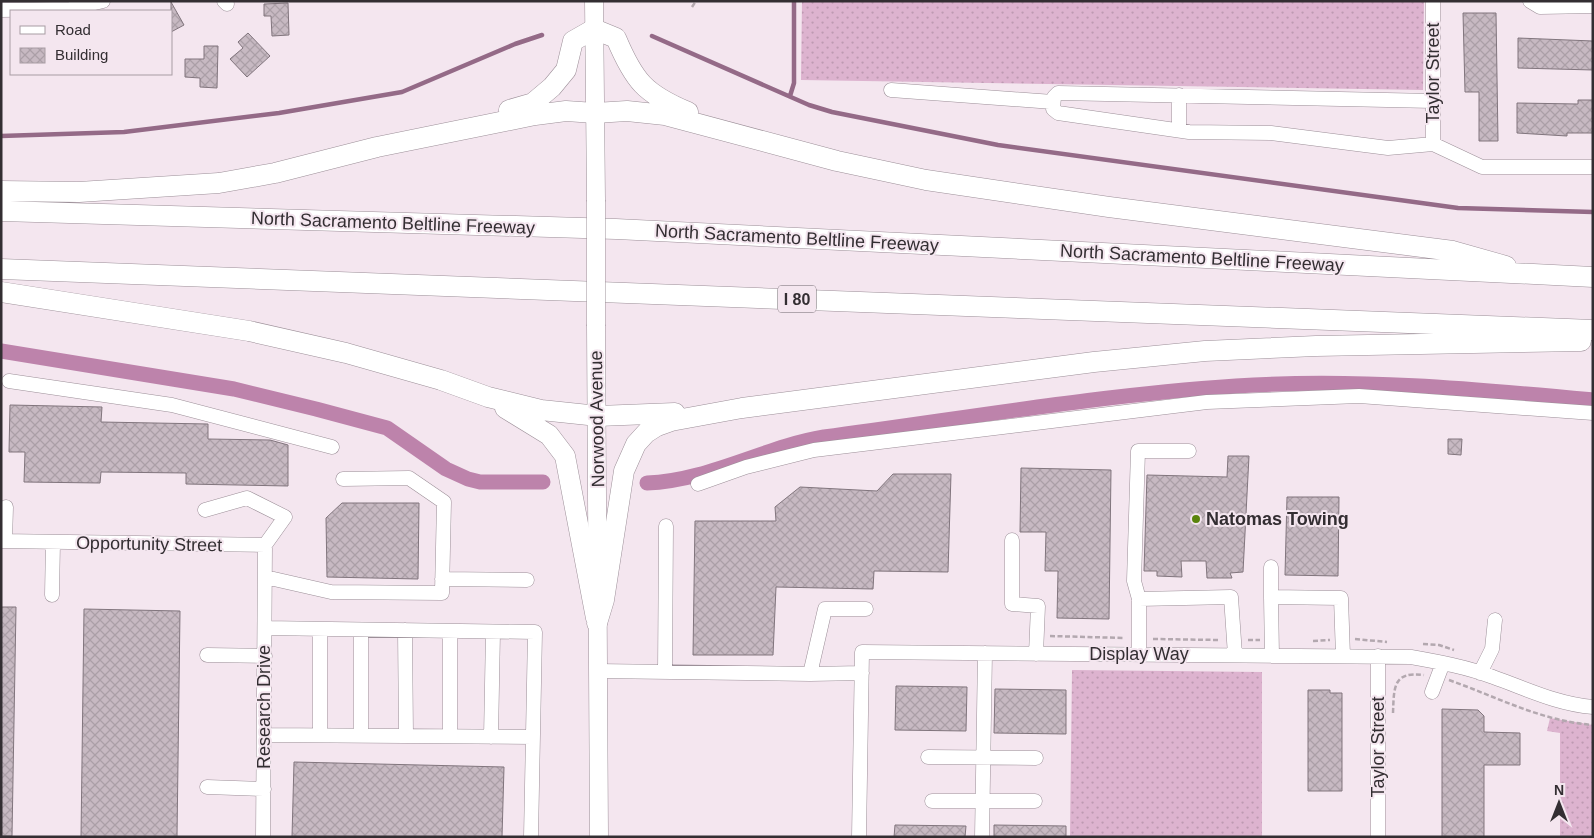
<svg xmlns="http://www.w3.org/2000/svg" width="1594" height="838" viewBox="0 0 1594 838" font-family="Helvetica,sans-serif">
<style>
.grass{fill:url(#grass-dots)}
.lines{fill:none;stroke-linecap:round;stroke-linejoin:round}
.stream{stroke:#946a87;stroke-width:4.5}
.canal{stroke:#bd83ab;stroke-width:15}
.building{fill:url(#building-cross-hatch);stroke:#81757d}
.minor-casing{stroke:#9c8f98;stroke-width:15}
.major-casing{stroke:#9c8f98;stroke-width:19}
.highway-casing{stroke:#9c8f98;stroke-width:21}
.path{stroke:#b3a8af;stroke-width:2.5;stroke-dasharray:5 2.5;stroke-linecap:butt}
.minor{stroke:#fff;stroke-width:14}
.major{stroke:#fff;stroke-width:18}
.highway{stroke:#fff;stroke-width:20}
.major-bridge-casing{stroke:#9c8f98;stroke-width:19;stroke-linecap:butt}
.major-bridge{stroke:#fff;stroke-width:18}
.poi-dot{fill:#5a840c;stroke:#f4e6ef;stroke-width:2}
.labels{text-anchor:middle;stroke-width:4;stroke-linejoin:round;paint-order:stroke}
.shield{fill:#f4e6ef;stroke:#6d656b;stroke-width:1}
.shield-label{font-size:16px;font-weight:bold;fill:#332e32}
.street-label{font-size:18px;fill:#332e32;stroke:#f4e6ef}
.poi-label{font-size:18px;font-weight:bold;fill:#332e32;stroke:#f4e6ef;text-anchor:start}
</style>
<defs>
<pattern id="grass-dots" width="8" height="8" patternUnits="userSpaceOnUse" patternTransform="scale(1.25)"><rect width="8" height="8" fill="#ddb3cf"/><path d="M2 2h.1M6 6h.1" fill="none" stroke="#be9ab2" stroke-width="1.8" stroke-linecap="round"/></pattern>
<pattern id="building-cross-hatch" width="8" height="8" patternUnits="userSpaceOnUse" patternTransform="scale(1.25)"><rect width="8" height="8" fill="#c7b9c2"/><path d="M0 0l8 8M0 8l8-8" fill="none" stroke="#ab9fa7"/></pattern>
</defs>
<rect width="100%" height="100%" fill="#f4e6ef"/>
<path class="grass" d="M802 1H1424L1423 90 801 80Z
M1072 670 1262 672V837H1070Z
M1550 718 1593 725V837H1560V733L1547 731Z"/>
<g class="lines">
<path class="stream" d="M652 36 809 105 832 112 998 145 1458 208 1593 212
M790 96 794 83V1
M1 136 124 132 279 113 402 92 515 44 542 35"/>
<path class="canal" d="M1 351 234 389 316 409 387 428 446 469 468 479 480 482H543
M647 483C708 481 764 447 824 437 961 419 1098 395 1236 386 1356 378 1474 389 1593 400"/>
</g>
<path class="building" d="M171 2 184 25 171 32Z
M288 3 289 35 272 36 271 16H264V4Z
M1463 13H1496L1498 141H1479V92H1465Z
M248 33 270 56 247 77 230 59 243 48 238 42Z
M1518 38 1593 41V70L1518 68Z
M204 46H218L217 88 200 87V78L185 77V59H204Z
M1578 100H1593V133H1567V136L1517 133V103L1578 104Z
M10 405 102 407 101 422 208 424V439L270 440 288 445V486L186 484V473L101 472 100 483 24 482 25 452H9Z
M1448 439H1462L1461 455 1448 454Z
M1228 456H1249L1243 572 1230 573 1232 578H1207L1206 561H1181L1182 577 1157 576V571H1144L1147 475 1227 477Z
M1021 468 1111 470 1109 619 1057 618 1058 571H1045L1046 532H1020Z
M893 474H951L948 572 874 571 873 589 776 587 773 655H693L695 521H776L775 507 800 487 877 491Z
M1287 497H1339L1338 576 1285 575Z
M342 503H419L418 579 327 577 326 518Z
M1 607H16L12 836H1Z
M84 609 180 611 177 837H81Z
M896 686 967 687 966 731 895 730Z
M995 689 1066 690V734L994 733Z
M1308 690H1330V693H1342V791H1308Z
M1442 709 1478 710 1484 716V732L1520 733V765H1484V837H1442Z
M294 762 504 767 502 837H292Z
M895 825 966 826 965 837H894Z
M994 825 1066 826V837H994Z"/>
<g class="lines">
<g class="minor-casing">
<path id="minor" d="M224 1 227 4
M1530 1 1540 7 1593 6
M1 10 70 9 103 1
M891 90 1053 102
M1179 95V130
M1433 101 1058 93 1054 97 1053 109 1058 113 1189 132 1271 133 1388 148 1433 144 1482 167H1593
M1433 144V1
M9 381 172 405 332 447
M698 484 746 467 814 450 1207 402 1359 396 1593 413
M205 510 247 498 285 517 265 545
M1012 540V604L1038 606 1036 654
M1 541 265 545 263 837
M5 541 6 507
M265 577 331 592 442 593 444 502 409 478 343 479
M442 579 527 580
M52 595 53 542
M1271 597V567
M1139 599 1231 597 1235 655
M265 628 535 632 531 837
M320 629V735
M405 630 406 736
M450 631V736
M1139 654V599L1134 581 1138 451H1189
M207 655 265 656
M1272 656 1271 597 1341 598 1343 656
M597 671 810 674 825 609H866
M665 672 666 526
M1480 673 1492 649 1495 620
M810 674 862 673
M1432 692 1443 663
M264 735 533 737
M361 736V630
M491 737 493 632
M928 757 1036 758
M207 787 264 789
M932 801H1035
M859 837 862 652 1411 657C1439 662 1467 667 1493 677 1527 689 1557 704 1593 707
M982 837 985 653
M1378 837V656"/>
</g>
<g class="major-casing">
<path id="major" d="M594 1 596 200
M596 326 599 837"/>
</g>
<g class="highway-casing">
<path id="highway" d="M509 110 533 103 552 87 566 70 573 41 594 29 616 38C634 81 645 94 688 112
M1 191 79 192 219 183 275 173 377 147 535 115 566 111 595 113 627 111 665 115 837 161 926 180 1109 207 1453 251 1506 266
M1 211 616 229 1593 277
M1 269 1593 330
M1 292 249 331 346 353 441 380 488 397 541 410 598 416 675 413
M505 408 549 435 565 456 596 618
M597 623 604 600 624 471 636 444 646 433 657 426 671 421 742 408 1094 362 1205 351 1316 346 1581 341"/>
</g>
<path class="path" d="M692 7 696 1
M1050 636 1125 638
M1153 639 1220 640
M1355 639 1387 642
M1248 640H1260
M1313 641 1330 640
M1423 644 1439 645 1454 650
M1449 680C1497 697 1541 721 1593 725
M1393 713C1394 687 1393 671 1424 675"/>
<use href="#minor" class="minor"/>
<use href="#major" class="major"/>
<use href="#highway" class="highway"/>
<g class="major-bridge-casing">
<path id="major-bridge" d="M596 200V326"/>
</g>
<use href="#major-bridge" class="major-bridge"/>
</g>
<circle class="poi-dot" cx="1196" cy="519" r="5"/>
<g class="labels">
<rect class="shield" x="778" y="285.5" width="38" height="27" rx="4"/>
<g class="shield-label">
<text x="797" y="305">I 80</text>
</g>
<g class="street-label">
<text transform="translate(1433 73) rotate(-90)" y="6">Taylor Street</text>
<text transform="translate(393 223) rotate(2)" y="6">North Sacramento Beltline Freeway</text>
<text transform="translate(797 238) rotate(3)" y="6">North Sacramento Beltline Freeway</text>
<text transform="translate(1202 258) rotate(3)" y="6">North Sacramento Beltline Freeway</text>
<text transform="translate(597 419) rotate(-91)" y="6">Norwood Avenue</text>
<text transform="translate(149 544) rotate(1)" y="6">Opportunity Street</text>
<text x="1139" y="660">Display Way</text>
<text transform="translate(264 707) rotate(-90)" y="6">Research Drive</text>
<text transform="translate(1378 747) rotate(-90)" y="6">Taylor Street</text>
</g>
<g class="poi-label">
<text x="1206" y="525">Natomas Towing</text>
</g>
</g>
<rect width="1594" height="838" fill="none" stroke="#332e32" stroke-width="5"/>
<rect x="10" y="10" width="162" height="65" fill="#f4e6ef" stroke="#a79ca3"/>
<rect x="20" y="26" width="25" height="8" fill="#ffffff" stroke="#a79ca3"/>
<text x="55" y="35" font-size="15" fill="#332e32">Road</text>
<rect x="20" y="48" width="25" height="15" fill="url(#building-cross-hatch)" stroke="#a79ca3"/>
<text x="55" y="60" font-size="15" fill="#332e32">Building</text>
<g transform="translate(1559 803)" stroke="#f4e6ef" stroke-width="4" paint-order="stroke">
<path d="M0-4L9 19L0 12L-9 19Z" fill="#332e32"/>
<text y="-8" font-size="14" font-weight="bold" text-anchor="middle" fill="#332e32">N</text>
</g>
</svg>
